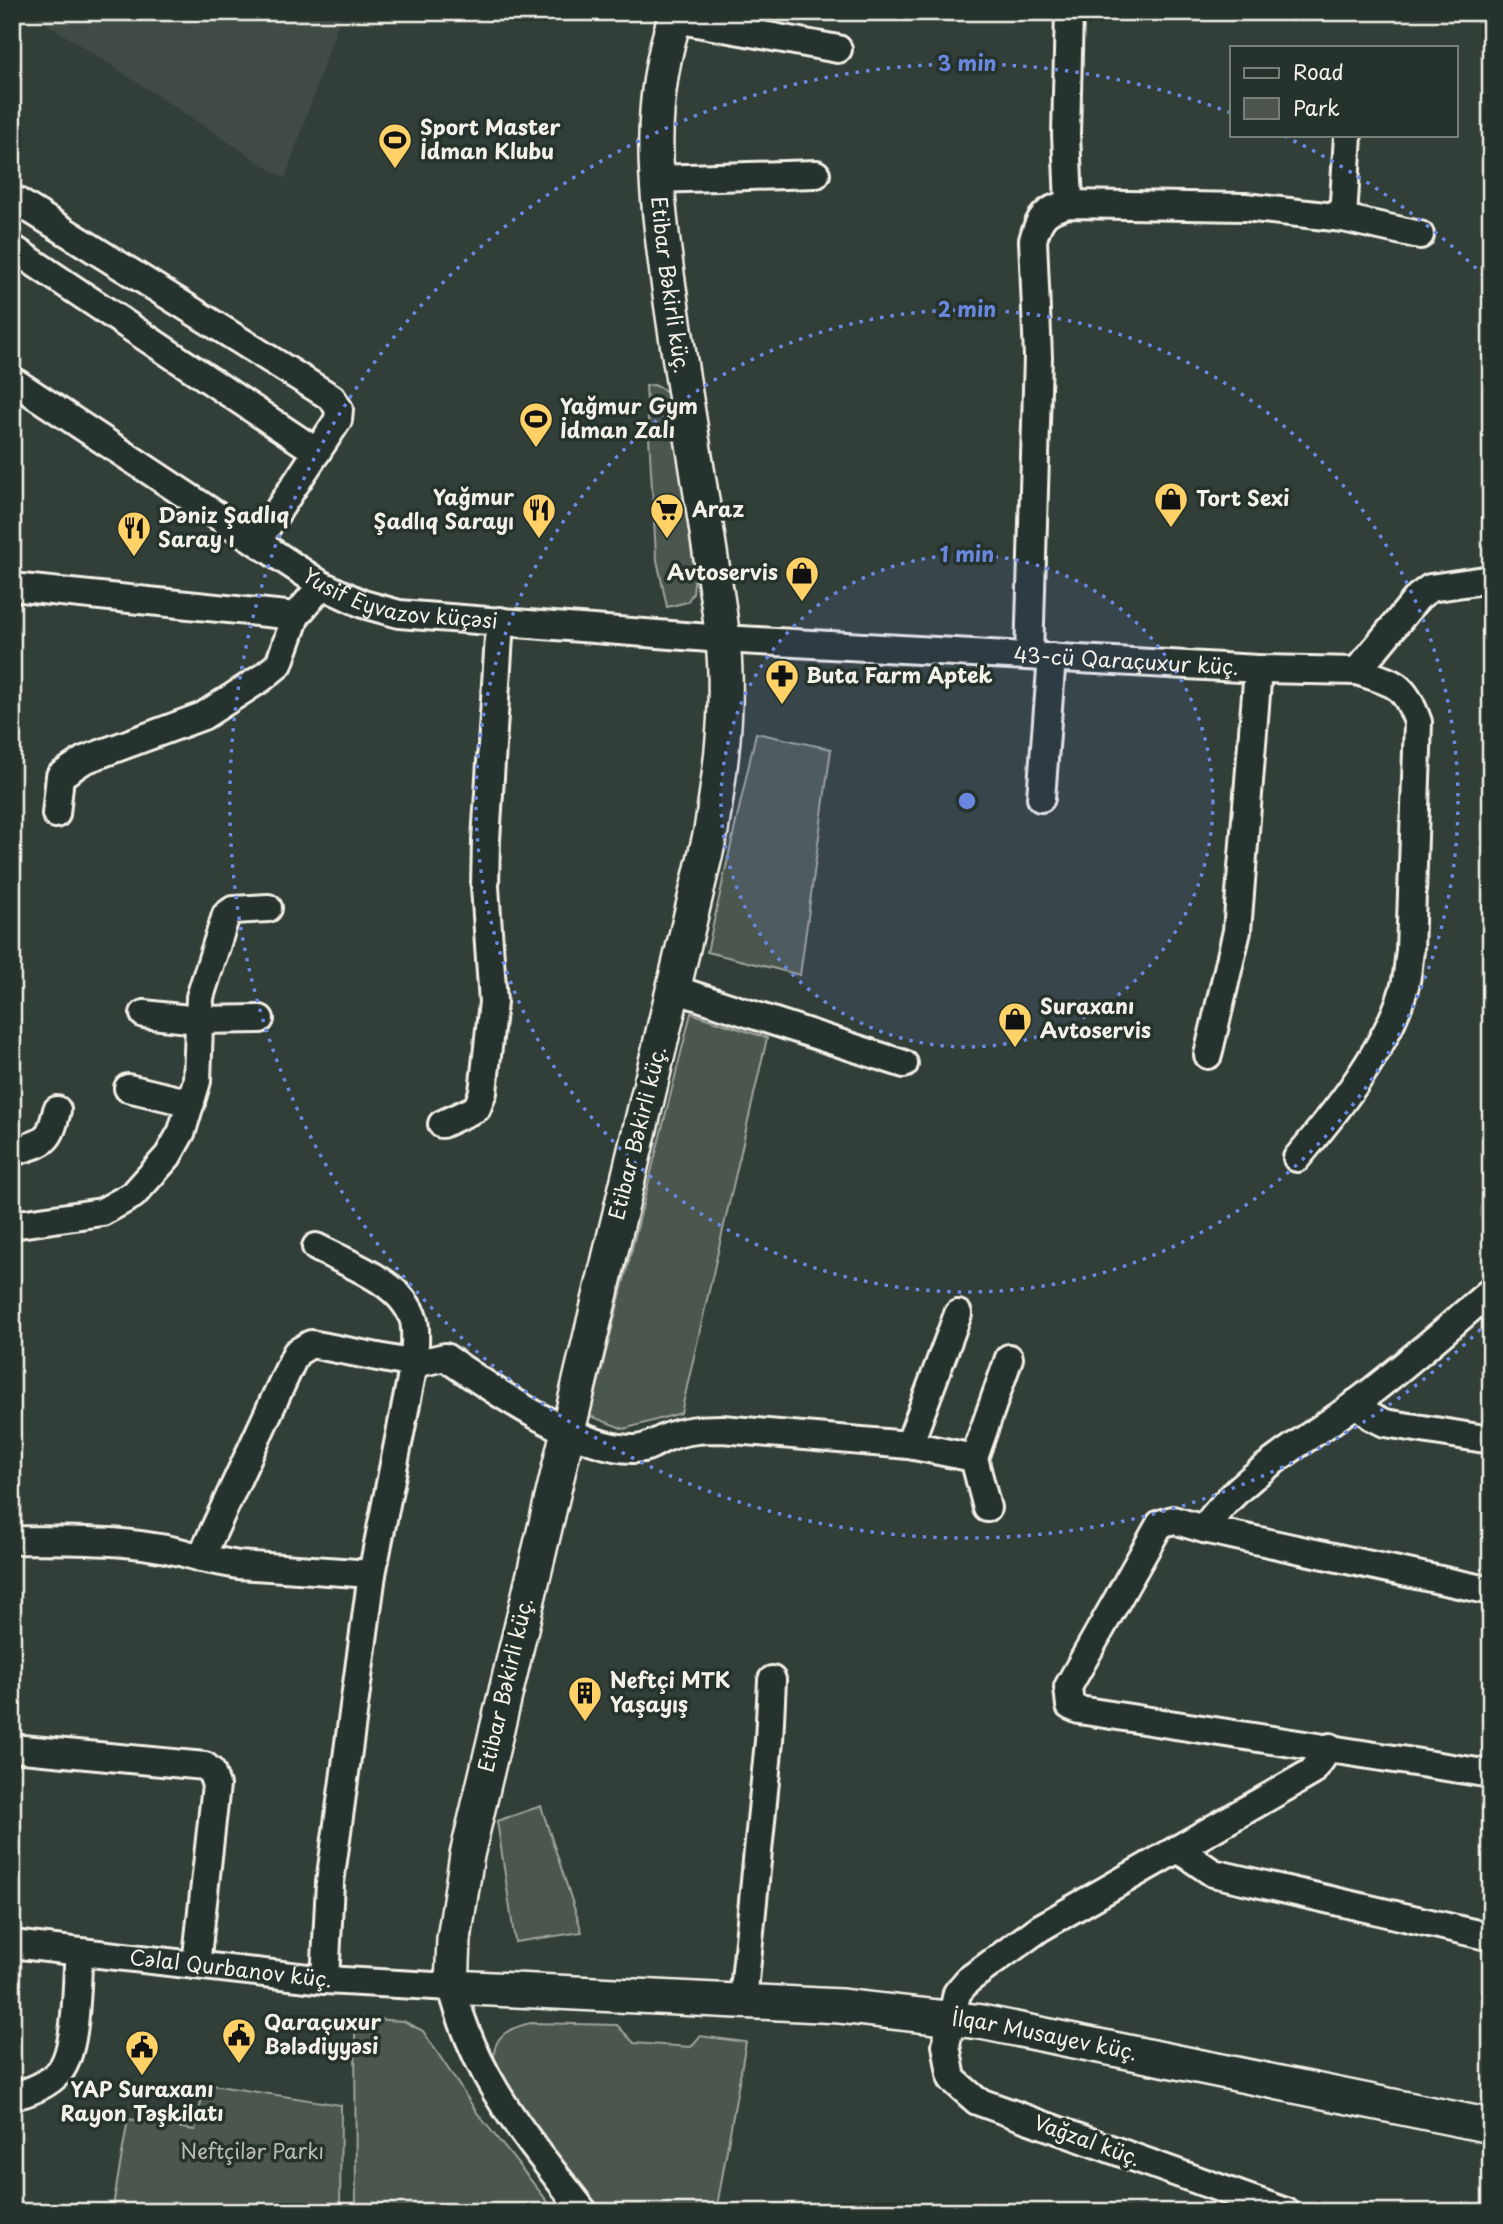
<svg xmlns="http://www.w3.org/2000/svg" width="1503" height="2224" viewBox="0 0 1503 2224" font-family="'Playpen Sans',sans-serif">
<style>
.built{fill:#404b44}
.green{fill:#4c564f;stroke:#a0a49c;stroke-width:2}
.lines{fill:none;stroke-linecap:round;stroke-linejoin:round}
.minor-casing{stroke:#f4f1e8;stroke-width:32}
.major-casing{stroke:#f4f1e8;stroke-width:38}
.minor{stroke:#26332d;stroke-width:26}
.major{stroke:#26332d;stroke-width:33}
.ring{fill:none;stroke:#6887de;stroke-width:3.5;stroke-dasharray:3.5 7}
.labels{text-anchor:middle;stroke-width:7;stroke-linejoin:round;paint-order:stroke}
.poi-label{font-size:21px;font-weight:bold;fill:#f4f1e8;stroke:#26332d;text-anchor:start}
.street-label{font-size:21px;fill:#f4f1e8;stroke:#26332d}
.park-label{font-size:21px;fill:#b9bbb2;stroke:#26332d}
.centre{fill:#6887de;stroke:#26332d;stroke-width:3.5}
.ring-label{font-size:21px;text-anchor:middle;font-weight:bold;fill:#6887de;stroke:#26332d;stroke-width:7;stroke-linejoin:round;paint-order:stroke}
</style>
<rect width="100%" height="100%" fill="#323e38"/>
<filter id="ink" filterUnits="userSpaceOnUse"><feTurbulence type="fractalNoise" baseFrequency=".0143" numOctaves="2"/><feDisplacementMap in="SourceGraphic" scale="14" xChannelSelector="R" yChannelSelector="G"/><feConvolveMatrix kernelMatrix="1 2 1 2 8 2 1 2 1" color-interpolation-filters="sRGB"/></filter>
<g filter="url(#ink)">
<path class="built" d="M29 12H342L285 179Z"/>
<path class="green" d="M654 385 663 389 670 397 695 574 693 593 687 602 667 607 656 555 646 386Z
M756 733 831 749 800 975 707 952Z
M691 1013 767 1038 681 1413 624 1429 590 1416Z
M541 1806 582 1932 515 1942 497 1821Z
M355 2018 404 2021 423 2031 478 2114 556 2212H356Z
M531 2023 617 2025 634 2043 691 2047 700 2036 746 2042 716 2212H602L508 2095C488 2059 485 2032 531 2023Z
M205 2084 341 2105 340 2212H112L128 2119 195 2130Z"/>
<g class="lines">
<g class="minor-casing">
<g id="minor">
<path d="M675 19 838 49"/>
<path d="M655 179 816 174"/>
<path d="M12 198 332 398 339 409 338 420 257 542"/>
<path d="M1069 204 1066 134 1069 12"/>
<path d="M1343 218 1348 135"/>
<path d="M12 248 317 452"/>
<path id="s1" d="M12 380 322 585 363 604 399 614 722 639 1258 669 1357 671 1418 597 1430 588 1491 579"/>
<path d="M12 587 296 616"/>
<path d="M1029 656 1038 357 1033 240C1039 217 1046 209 1069 204L1245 207 1343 218 1420 235"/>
<path d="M1041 798 1052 657"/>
<path d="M56 814 60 776 84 760 203 716 262 678 279 664 296 616 322 585"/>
<path d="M674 989 904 1064"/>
<path d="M144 1014 197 1020 260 1019"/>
<path d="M1208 1055 1237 931 1258 669"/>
<path d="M128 1088 191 1103"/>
<path d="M442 1124 477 1108 483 1092 493 1002 485 887 486 840 500 621"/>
<path d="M12 1152C45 1142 49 1144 57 1110"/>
<path d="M1297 1158C1337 1111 1386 1049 1404 989 1408 977 1408 963 1410 951L1418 722C1403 682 1396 684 1357 671"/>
<path d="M12 1225 102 1212 133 1195 168 1156 182 1131 197 1081 200 997 226 915 233 910 268 908"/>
<path d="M316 1247C348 1264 403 1282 414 1321 417 1335 414 1350 414 1364L372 1574 330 1883 325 1980"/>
<path d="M1491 1291C1446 1329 1402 1369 1355 1404 1304 1443 1240 1475 1204 1529L1173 1520 1160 1524 1068 1687 1070 1706 1079 1710 1491 1774"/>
<path d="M1356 1403 1371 1416 1385 1423 1491 1440"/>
<path d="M909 1445 958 1314"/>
<path d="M987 1508 974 1458 1009 1358"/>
<path d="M1204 1529 1491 1591"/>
<path d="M12 1540C76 1541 140 1538 201 1558L296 1353 311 1344 414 1364 445 1357C490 1388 581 1451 635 1449 647 1449 654 1443 665 1438 684 1430 702 1429 722 1429L909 1445 974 1458"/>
<path d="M201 1558 238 1565 372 1574"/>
<path d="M12 1748 205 1766 211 1771 216 1785 196 1965"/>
<path d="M1178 1849 1213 1873 1491 1937"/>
<path id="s2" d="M12 1944 325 1980 452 1987C476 2082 526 2136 584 2212"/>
<path d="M743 2001 769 1741 772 1680"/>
<path d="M12 2096C29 2093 49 2084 60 2071 78 2048 76 1982 79 1953"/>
<path d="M1286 2212 977 2101 952 2079 946 2045 957 1993 968 1980 1040 1928 1312 1772 1330 1747"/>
</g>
</g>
<g class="major-casing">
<g id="major">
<path id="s3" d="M677 12C646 102 655 182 667 274 680 367 696 459 710 552 716 592 724 632 725 673 727 726 719 779 711 831L467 1855 454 1939 452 1987 840 2006 981 2022 1491 2126"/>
</g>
</g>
<use href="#minor" class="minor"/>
<use href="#major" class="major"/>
</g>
</g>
<circle cx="967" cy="801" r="246" fill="#6887de" fill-opacity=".12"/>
<g class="ring">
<circle cx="967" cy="801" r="246"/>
<circle cx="967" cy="801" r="491"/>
<path d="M1488 1322A737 737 0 1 1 1231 113M1284 136A737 737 0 0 1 1488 280"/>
</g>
<defs>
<g id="stadium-pin" transform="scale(1.75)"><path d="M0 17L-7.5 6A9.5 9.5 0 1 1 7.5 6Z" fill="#ffd166" stroke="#26332d"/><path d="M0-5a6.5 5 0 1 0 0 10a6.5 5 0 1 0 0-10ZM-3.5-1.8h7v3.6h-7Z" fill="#111"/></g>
<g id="shop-pin" transform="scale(1.75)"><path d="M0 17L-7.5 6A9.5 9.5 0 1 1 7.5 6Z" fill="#ffd166" stroke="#26332d"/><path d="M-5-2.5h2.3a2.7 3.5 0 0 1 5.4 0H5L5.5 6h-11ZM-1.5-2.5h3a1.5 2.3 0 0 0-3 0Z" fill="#111"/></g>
<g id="restaurant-pin" transform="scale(1.75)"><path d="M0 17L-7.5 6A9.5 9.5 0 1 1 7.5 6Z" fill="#ffd166" stroke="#26332d"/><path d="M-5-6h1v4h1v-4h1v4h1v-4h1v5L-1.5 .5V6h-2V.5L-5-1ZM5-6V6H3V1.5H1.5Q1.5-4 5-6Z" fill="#111"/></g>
<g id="supermarket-pin" transform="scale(1.75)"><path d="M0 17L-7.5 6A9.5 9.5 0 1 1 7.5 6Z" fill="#ffd166" stroke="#26332d"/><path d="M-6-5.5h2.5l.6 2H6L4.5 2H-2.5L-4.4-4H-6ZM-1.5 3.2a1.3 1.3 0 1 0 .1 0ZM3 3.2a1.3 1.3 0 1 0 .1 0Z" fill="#111"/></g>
<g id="pharmacy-pin" transform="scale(1.75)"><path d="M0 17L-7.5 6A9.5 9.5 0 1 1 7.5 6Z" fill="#ffd166" stroke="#26332d"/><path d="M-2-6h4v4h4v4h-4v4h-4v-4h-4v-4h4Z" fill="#111"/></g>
<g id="building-pin" transform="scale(1.75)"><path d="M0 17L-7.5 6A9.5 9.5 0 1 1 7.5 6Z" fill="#ffd166" stroke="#26332d"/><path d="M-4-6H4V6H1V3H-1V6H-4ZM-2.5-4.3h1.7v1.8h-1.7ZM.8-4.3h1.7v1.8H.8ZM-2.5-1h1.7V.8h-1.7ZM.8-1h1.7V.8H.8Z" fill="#111"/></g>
<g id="civic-pin" transform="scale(1.75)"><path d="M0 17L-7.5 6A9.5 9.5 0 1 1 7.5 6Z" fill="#ffd166" stroke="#26332d"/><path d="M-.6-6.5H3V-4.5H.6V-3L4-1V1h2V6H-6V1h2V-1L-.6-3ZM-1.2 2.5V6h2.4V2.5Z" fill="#111"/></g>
</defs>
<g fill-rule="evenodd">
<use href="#stadium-pin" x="395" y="140"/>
<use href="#stadium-pin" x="536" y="419"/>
<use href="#shop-pin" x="1171" y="499"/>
<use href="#restaurant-pin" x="539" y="510"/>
<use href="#supermarket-pin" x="667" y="510"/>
<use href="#restaurant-pin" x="134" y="528"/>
<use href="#shop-pin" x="802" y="573"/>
<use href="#pharmacy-pin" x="782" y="676"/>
<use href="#shop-pin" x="1015" y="1019"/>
<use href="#building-pin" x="585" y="1693"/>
<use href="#civic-pin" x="239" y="2035"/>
<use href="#civic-pin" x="142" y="2047"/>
</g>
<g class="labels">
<g class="poi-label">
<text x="420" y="135">Sport Master<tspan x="420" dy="24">İdman Klubu</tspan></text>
<text x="560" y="414">Yağmur Gym<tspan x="560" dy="24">İdman Zalı</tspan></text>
<text x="514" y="505" text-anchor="end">Yağmur<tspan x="514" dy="24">Şadlıq Sarayı</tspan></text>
<text x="1196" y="506">Tort Sexi</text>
<text x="692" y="517">Araz</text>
<text x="158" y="523">Dəniz Şadlıq<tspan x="158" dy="24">Saray ı</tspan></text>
<text x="778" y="580" text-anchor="end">Avtoservis</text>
<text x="806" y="683">Buta Farm Aptek</text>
<text x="1040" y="1014">Suraxanı<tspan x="1040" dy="24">Avtoservis</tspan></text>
<text x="610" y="1688">Neftçi MTK<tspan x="610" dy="24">Yaşayış</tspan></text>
<text x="264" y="2030">Qaraçuxur<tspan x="264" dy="24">Bələdiyyəsi</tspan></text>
<text x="142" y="2097" text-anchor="middle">YAP Suraxanı<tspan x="142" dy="24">Rayon Təşkilatı</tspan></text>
</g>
<g class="street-label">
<text dy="7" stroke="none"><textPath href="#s3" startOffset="276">Etibar Bəkirli küç.</textPath></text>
<text dy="7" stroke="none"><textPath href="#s1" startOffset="452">Yusif Eyvazov küçəsi</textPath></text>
<text dy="7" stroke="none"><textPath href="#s1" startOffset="1183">43-cü Qaraçuxur küç.</textPath></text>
<text transform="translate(638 1133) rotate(-76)" y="7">Etibar Bəkirli küç.</text>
<text transform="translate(506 1685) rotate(-77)" y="7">Etibar Bəkirli küç.</text>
<text dy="7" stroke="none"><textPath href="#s2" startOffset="220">Cəlal Qurbanov küç.</textPath></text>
<text dy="7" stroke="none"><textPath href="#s3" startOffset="2608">İlqar Musayev küç.</textPath></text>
<text transform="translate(1087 2141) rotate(20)" y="7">Vağzal küç.</text>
</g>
<g class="park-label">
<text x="252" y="2159">Neftçilər Parkı</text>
</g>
</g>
<circle cx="967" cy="801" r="10" class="centre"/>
<g class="ring-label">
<text x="967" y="71">3 min</text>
<text x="967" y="317">2 min</text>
<text x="967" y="562">1 min</text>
</g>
<rect width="1503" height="2224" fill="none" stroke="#26332d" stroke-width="42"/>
<rect x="21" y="21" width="1461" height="2182" fill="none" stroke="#f4f1e8" stroke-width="2.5" filter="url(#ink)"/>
<rect x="1230" y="46" width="228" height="91" fill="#26332d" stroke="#787f78" stroke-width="2"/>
<rect x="1244" y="68" width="35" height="10" fill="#26332d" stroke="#787f78" stroke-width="2"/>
<text x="1293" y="80" font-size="21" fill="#f4f1e8">Road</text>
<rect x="1244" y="98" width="35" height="21" fill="#4c564f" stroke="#787f78" stroke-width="2"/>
<text x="1293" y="116" font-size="21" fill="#f4f1e8">Park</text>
</svg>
